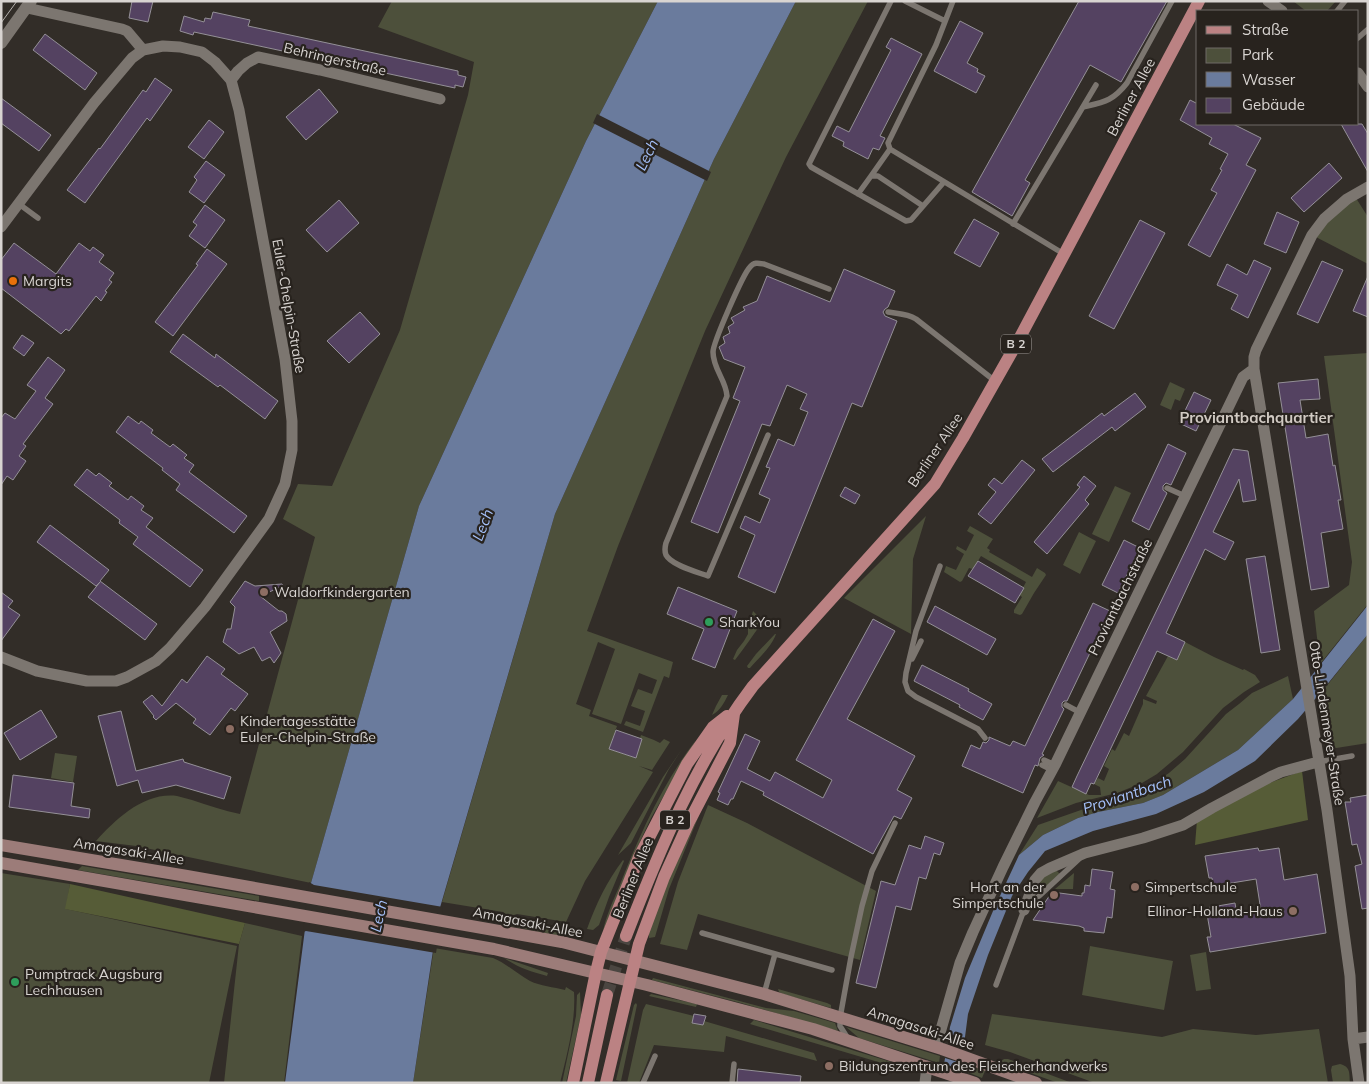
<svg xmlns="http://www.w3.org/2000/svg" width="1369" height="1084" viewBox="0 0 1369 1084" font-family="Mulish,sans-serif">
<style>
.green{fill:#4d503b}
.forest{fill:#565c37}
.water{fill:#6a7b9d}
.pier{fill:#322d28}
.building{fill:#544261;stroke:#949097}
.lines{fill:none;stroke-linecap:round;stroke-linejoin:round}
.primary-tunnel{stroke:#4b4641;stroke-width:12;stroke-dasharray:12 6;stroke-linecap:butt}
.service{stroke:#7c7670;stroke-width:5.5}
.minor{stroke:#7c7670;stroke-width:11}
.tertiary{stroke:#7c7670;stroke-width:12}
.secondary{stroke:#9c7c79;stroke-width:12}
.primary{stroke:#bb8283;stroke-width:12}
.tram{stroke:#b6b2af;stroke-width:1}
.food-dot{fill:#e8710a;stroke:#28231e;stroke-width:2}
.education-dot{fill:#8d6e63;stroke:#28231e;stroke-width:2}
.leisure-dot{fill:#2e9e5b;stroke:#28231e;stroke-width:2}
.labels{text-anchor:middle;stroke-width:4.5;stroke-linejoin:round;paint-order:stroke}
.shield{fill:#28231e;stroke:#a39f9b;stroke-width:1}
.shield-label{font-size:12px;font-weight:bold;fill:#d8d4d1}
.street-label{font-size:14px;fill:#d8d4d1;stroke:#28231e}
.poi-label{font-size:14px;fill:#d8d4d1;stroke:#28231e;text-anchor:start}
.water-label{font-size:15px;font-style:italic;fill:#a5c1fa;stroke:#28231e}
.neighbourhood-label{font-size:15px;font-weight:bold;fill:#d1cac3;stroke:#28231e}
</style>
<rect width="100%" height="100%" fill="#322d28"/>
<path class="green" d="M392 1H658L586 141 419 506 311 883 136 846 96 841C116 819 144 792 177 796 182 797 187 799 192 800 208 805 224 811 240 814L315 537 283 519 298 484 332 486 400 330 468 95 474 62 378 27Z
M796 1H868L786 157 705 331 618 546 587 631 673 662 669 678 664 676 643 732 624 725 626 721 640 726 645 711 631 706 638 689 652 694 657 680 639 673 621 724 592 714 615 649 598 642 576 704 591 710 589 716 617 726 609 749 636 758 642 739 640 738 641 735 654 740 660 743 664 739 670 742 652 770 639 766 653 772 585 881 566 922 517 914 505 918 506 914 503 912 442 902 555 514 714 159Z
M1293 1H1336L1327 11H1306Z
M1354 195 1368 217V264L1312 235Z
M1368 353V604L1320 664 1314 611 1349 585 1352 562 1324 356Z
M1170 382 1185 389 1180 401 1175 399 1171 410 1160 405Z
M1115 486 1131 493 1109 542 1092 534Z
M926 516 913 559 911 634 844 598Z
M970 526 993 539 987 548 990 550 989 552 1032 577 1037 568 1045 573 1046 575 1034 593 1022 614 1020 615 1014 613V610L1022 597 1019 595 1026 582 981 556 973 569 969 568 962 581 960 582 944 572 946 566 956 570 964 554 956 549 957 546 966 551 974 535 967 531Z
M1079 532 1096 541 1080 574 1063 565Z
M753 611 763 621C754 634 745 647 735 660L733 659 737 650 744 641 748 634V628Z
M775 634H776C772 646 759 658 750 668H748L747 666 756 654Z
M1368 634V743L1330 749 1321 693Z
M1185 642 1214 657 1243 670 1244 669 1255 675 1260 682 1244 692 1223 708 1183 752 1157 774 1142 783 1117 793 1076 803 1037 818 1058 781 1089 795H1101L1100 787 1094 784 1098 778 1104 781 1109 769 1104 766 1112 749 1115 751 1124 733 1129 736 1143 704V699L1156 704 1157 701 1146 696 1168 656 1177 660Z
M1288 676 1293 699 1238 750 1163 795 1143 803 1098 812 1078 818 1043 835 1019 855 1038 825 1101 803 1130 795 1142 791 1169 773 1185 759 1226 714 1239 704 1252 693Z
M722 695H728C724 703 720 711 712 715L716 706Z
M696 740 651 818 636 850 603 931C606 916 613 901 619 887 639 836 662 784 696 740Z
M682 749 669 769 631 843 618 855 663 777Z
M55 753 77 756 73 782 51 778Z
M708 805 747 823 876 891 860 960 698 914 687 950 660 944 678 882Z
M700 813 669 889 655 937 649 938V931L670 876Z
M623 860 624 861 609 897 599 925 593 930 587 929C596 904 607 881 623 860Z
M82 866 259 896V901L78 870Z
M1054 868 1061 875 1040 892 1036 884Z
M1 873 70 884 66 909 237 946 209 1083H1Z
M1074 873 1073 889H1055Z
M245 923 302 936 284 1083H224L239 944Z
M515 923H521L562 932 561 936 510 926Z
M1090 946 1173 961 1164 1010 1082 995Z
M434 948 493 958C506 963 517 974 530 981 540 986 554 987 565 990L566 987 574 992C576 1021 567 1055 560 1083H413Z
M1206 952 1211 989 1196 991 1190 955Z
M504 958 548 973 547 976C529 971 519 968 504 958Z
M653 978 766 1008 794 1011 835 1023 838 1031 741 1003 652 980Z
M778 989 827 1003 831 1005V1008L783 994 779 992Z
M580 992 581 1015 566 1083H562L576 1016 577 995Z
M651 994 697 1004 696 1007 649 996Z
M636 1003 637 1005 621 1081 616 1080 634 1005Z
M646 1004 694 1016 692 1023 703 1025 704 1021 814 1053 817 1061 726 1036 724 1052 654 1045 639 1083H627L643 1010Z
M992 1014 1162 1037 1193 1029 1256 1035 1319 1029 1328 1083H1095L1010 1052 985 1045Z
M754 1020 901 1065 900 1066 885 1064 750 1024Z
M846 1027 940 1056 939 1063 859 1038Z
M1004 1059H1008L1072 1083H1058L1000 1062Z
M1340 1064C1351 1067 1349 1073 1350 1083H1333L1331 1070 1332 1066Z
M969 1065 985 1071 982 1078 967 1072Z"/>
<path class="forest" d="M1302 771 1308 820 1195 845 1197 820 1261 786Z
M70 884 245 923 239 944 65 909Z"/>
<path class="water" d="M658 1H796L714 159 555 514 439 911 413 1083H285L311 883 419 506 586 141Z
M1368 605V634L1321 692 1298 719 1255 761 1204 792 1156 814 1093 831 1045 851 1028 872 1012 896 988 955 968 1014 959 1083H941L950 1027 965 978 993 911 1019 855 1043 835 1078 818 1098 812 1143 803 1163 795 1238 750 1293 699Z"/>
<path class="pier" d="M597 114 711 172 707 181 593 123Z
M309 882 314 885 443 907 436 953 306 931 303 932Z
M946 1034 967 1042 964 1064 945 1058 942 1061 944 1064 963 1070 961 1083H939L942 1058Z"/>
<path class="building" d="M132 1H153L148 22 129 18Z
M1079 1H1167L1121 82 1090 65 1025 180 1030 183 1012 216 972 192Z
M213 12 250 20 248 26 458 71V75L466 77 463 87 455 85V88L194 32 193 35 180 31 184 16 204 22 205 18 211 19Z
M960 21 983 33 967 63 978 69 977 72 985 76 976 93 934 71Z
M45 34 97 73 85 90 33 50Z
M891 38 922 54 880 136 885 138 879 150 873 148 868 159 843 146 844 142 832 136 837 126 849 132 891 50 886 47Z
M155 78 172 90 150 121 147 118 85 203 67 190 99 148 100 149 143 90 146 92Z
M319 89 338 112 306 140 286 117Z
M1 98 51 135 39 151 1 123Z
M1190 100 1198 104V124H1233L1261 138 1246 165 1256 170 1210 257 1188 245 1217 193 1211 190 1222 170 1220 169 1228 154 1209 144 1212 138 1180 120Z
M209 120 224 132 204 159 188 147Z
M1341 124H1362L1368 134V172Z
M206 161 225 175 204 203 189 192 197 180 194 177Z
M1329 163 1342 178 1304 212 1291 198Z
M339 200 359 223 327 252 306 230Z
M205 205 225 220 205 248 189 236 197 225 193 222Z
M1277 212 1299 222 1286 253 1264 244Z
M974 219 999 233 980 267 954 253Z
M1140 220 1165 233 1114 329 1089 316Z
M14 243 56 274 79 243 90 251 93 247 104 255 99 262 114 273 109 280 112 282 105 291 107 292 101 301 96 296 69 331 66 329 61 334 1 288V260Z
M207 249 227 264 173 336 155 322 198 265 196 264Z
M1254 260 1271 268 1248 318 1231 309 1238 295 1217 285 1227 264 1247 275Z
M1322 261 1343 270 1318 323 1297 314Z
M844 269 895 291 888 307 885 309 883 312 885 316 897 321 862 407 852 403 775 593 738 577 755 535 740 528 745 516 760 523 770 499 759 494 770 468 766 467 778 439 794 446 808 412 800 409 807 394 787 385 770 426 762 424 718 533 691 522 740 401 733 398 745 367 724 359 719 347 725 343 723 337 730 333 728 327 734 323 731 318 745 310 743 307 757 301 767 276 830 302Z
M1368 276V317L1353 311Z
M360 312 380 334 349 363 327 341Z
M183 334 215 358 216 354 278 401 265 419 220 385 218 387 170 352Z
M22 335 34 343 24 356 13 348Z
M48 357 65 370 45 398 53 404 23 444 26 446 19 456 26 461 13 480 7 476 1 485V418L5 413 15 419 36 391 27 385Z
M1318 379 1320 399 1300 400 1306 438 1328 434 1333 466 1335 465 1341 500H1338L1343 529 1321 533 1329 587 1311 590 1278 383Z
M1194 392 1211 400 1196 431 1179 423Z
M1135 393 1146 407 1115 431 1112 427 1053 472 1042 459 1102 413 1104 416Z
M128 416 139 424 141 421 153 430 151 433 170 447 173 444 187 455 184 458 194 465 189 472 247 516 234 533 176 490 180 484 162 470 163 468 116 432Z
M1168 444 1186 453 1171 485 1166 483 1163 486V490L1167 493 1149 530 1132 521Z
M1233 449 1248 451 1256 500 1243 502 1239 479 1213 532 1234 542 1225 560 1205 549 1166 633 1185 642 1177 660 1157 651 1094 784 1091 783 1086 794 1072 787 1077 776 1192 537Z
M1022 460 1035 470 991 524 978 514 996 492 988 485 994 478 1002 484Z
M87 469 96 476 99 473 112 483 109 486 128 500 131 496 144 506 141 510 153 518 146 527 203 570 190 587 133 544 138 537 119 523 120 520 74 485Z
M1084 476 1096 486 1085 500 1089 504 1047 554 1034 542 1080 487 1077 485Z
M845 487 860 495 855 504 840 496Z
M50 525 109 570 100 581 157 624 145 640 88 597 100 582 96 586 37 542Z
M1124 540 1140 548 1118 593 1102 585Z
M1265 556 1280 650 1261 653 1246 559Z
M978 561 1024 588 1015 603 968 576Z
M245 581 255 586 282 584 283 586 260 596 279 611H282L286 614 287 621 270 632 281 653 274 663 270 657 262 661 254 647 239 654 223 642 227 629H231L235 607 230 602Z
M678 587 737 611 715 668 692 659 704 629 667 614Z
M1 592 13 601 8 607 20 615 1 641Z
M1093 603 1110 611 1067 701H1064L1062 703V707L1064 709 1042 754 1044 755 1040 758 1038 766 1035 765 1023 793 962 766 971 745 980 749 983 742 986 743 989 740V737L1010 746 1013 741 1025 746Z
M935 606 996 639 987 655 927 622Z
M873 619 895 631 847 719 915 756 897 790 912 798 901 819 894 816 873 854 763 795 764 792 741 781 733 799H731L728 805 717 800 720 793 718 792 745 734 760 741 747 769 770 781 775 772 823 798 832 780 796 760Z
M207 656 225 669 221 674 248 694 235 711 231 708 210 735 193 723 196 719 176 703 156 720 153 717 154 716 143 702 152 695 162 706 182 679 187 683Z
M922 665 969 689 968 691 992 704 983 720 959 707 960 705 914 681Z
M41 710 57 737 20 760 4 733Z
M121 711 136 771 183 759 184 762 231 777 224 799 176 785 142 793 138 780 117 786 98 716Z
M616 730 642 739 636 758 609 749Z
M13 775 74 783 71 806 90 809 89 818 9 807Z
M1368 795V908L1362 909 1355 866 1362 864 1357 844 1352 845 1345 802H1351L1350 798Z
M925 836 944 843 940 855 934 853 926 879 919 877 911 910 896 906 876 988 856 983 881 881 895 885 909 845 921 849Z
M1258 848 1259 851 1279 848 1284 880 1317 874 1326 933 1210 952 1207 937H1211L1206 908 1235 903 1237 915 1261 911 1256 879 1213 886 1212 878H1209L1205 856Z
M1092 869 1113 872 1110 889 1115 890 1112 918 1107 917 1104 933 1084 931V928L1079 926 1033 920 1052 892 1082 896V893H1084L1085 885 1090 886Z
M694 1014 706 1016 703 1025 692 1023Z
M738 1069 801 1076 800 1083H737Z"/>
<g class="lines">
<path class="primary-tunnel" d="M607 995 626 936"/>
<path class="service" d="M891 1 809 164 811 167 906 221 911 220 944 182
M905 1 945 21
M953 1 936 45 888 143 890 149 1064 254
M1337 11 1345 1
M1358 38 1367 30 1368 31
M1083 107C1104 102 1113 101 1127 83L1172 1
M871 176 890 149
M858 194 871 176H878L923 206
M19 204 38 218
M1013 224 1096 85
M888 312C898 314 906 313 916 319L995 381
M768 435 708 576C697 572 671 565 666 555 664 550 665 547 666 543L727 396C726 380 713 369 713 352 713 343 743 274 750 267 754 262 758 263 764 264L829 289
M1167 488 1185 496
M940 566 916 631 906 673 905 682 908 691 916 697 978 729 985 738
M912 659 921 641
M1066 705 1081 713
M1044 760 1055 765
M1318 762 1352 756
M1042 765 1052 770
M702 933 832 970
M996 985 1024 910 1079 859
M764 994 775 954
M847 1037 840 1026V1018L851 957 862 906 872 871 895 823
M643 1083 655 1056
M732 1083 734 1064"/>
<path class="minor" d="M1268 1 1282 11
M27 8 122 29 127 31 143 50
M1358 73 1368 87
M231 80 238 71 247 63 258 57 320 70 440 99
M1 227 94 103 132 58 143 50 163 46 180 47 202 52 215 62 231 80 239 110 285 359 292 421V450L285 484 269 519 205 607 170 648 156 661 147 666 127 677 116 681H87L37 671 1 657
M1024 910 1035 880 1041 873 1050 868 1085 853 1143 838 1183 825 1212 808 1270 777 1281 772 1318 762
M1353 1039 1368 1037
M936 1047 960 963 973 932 1003 867 1035 802 1055 765 1243 377 1254 369
M925 1083 927 1066
M1359 1083 1353 1039 1350 976 1327 810 1254 369V357L1256 350 1312 235 1324 219 1347 199 1368 187"/>
<path class="tertiary" d="M1 43 31 1"/>
<path class="secondary" d="M1 845 187 876 562 942 764 994 942 1049 1036 1083
M1 863 494 949 647 985 813 1029 975 1083"/>
<path class="primary" d="M626 936C660 849 696 761 753 686L935 484 963 438 1018 341 1199 1
M573 1083 596 972 601 952 639 857 687 764 713 727 727 716
M588 1083 607 995
M606 1083 639 944 664 877 689 822 730 743 734 714"/>
<path class="tram" d="M1 23 17 1"/>
</g>
<circle class="food-dot" cx="13" cy="281" r="5"/>
<g class="education-dot">
<circle cx="264" cy="592" r="5"/>
<circle cx="230" cy="729" r="5"/>
<circle cx="1135" cy="887" r="5"/>
<circle cx="1054" cy="895" r="5"/>
<circle cx="1293" cy="911" r="5"/>
<circle cx="829" cy="1066" r="5"/>
</g>
<g class="leisure-dot">
<circle cx="709" cy="622" r="5"/>
<circle cx="15" cy="982" r="5"/>
</g>
<g class="labels">
<g class="shield">
<rect x="1001" y="334.5" width="30" height="19" rx="4"/>
<rect x="660" y="810.5" width="30" height="19" rx="4"/>
</g>
<g class="shield-label">
<text x="1016" y="348">B 2</text>
<text x="675" y="824">B 2</text>
</g>
<g class="street-label">
<text transform="translate(335 59) rotate(13)" y="5">Behringerstraße</text>
<text transform="translate(1131 97) rotate(-62)" y="5">Berliner Allee</text>
<text transform="translate(289 306) rotate(80)" y="5">Euler-Chelpin-Straße</text>
<text transform="translate(935 450) rotate(-56)" y="5">Berliner Allee</text>
<text transform="translate(1120 597) rotate(-64)" y="5">Proviantbachstraße</text>
<text transform="translate(1327 723) rotate(81)" y="5">Otto-Lindenmeyer-Straße</text>
<text transform="translate(129 851) rotate(9)" y="5">Amagasaki-Allee</text>
<text transform="translate(633 878) rotate(-68)" y="5">Berliner Allee</text>
<text transform="translate(528 922) rotate(11)" y="5">Amagasaki-Allee</text>
<text transform="translate(921 1028) rotate(18)" y="5">Amagasaki-Allee</text>
</g>
<g class="poi-label">
<text x="23" y="286">Margits</text>
<text x="274" y="597">Waldorfkindergarten</text>
<text x="719" y="627">SharkYou</text>
<text x="240" y="726">Kindertagesstätte<tspan x="240" dy="16">Euler-Chelpin-Straße</tspan></text>
<text x="1044" y="892" text-anchor="end">Hort an der<tspan x="1044" dy="16">Simpertschule</tspan></text>
<text x="1145" y="892">Simpertschule</text>
<text x="1283" y="916" text-anchor="end">Ellinor-Holland-Haus</text>
<text x="25" y="979">Pumptrack Augsburg<tspan x="25" dy="16">Lechhausen</tspan></text>
<text x="839" y="1071">Bildungszentrum des Fleischerhandwerks</text>
</g>
<g class="water-label">
<text transform="translate(647 155) rotate(-64)" y="5">Lech</text>
<text transform="translate(483 525) rotate(-69)" y="5">Lech</text>
<text transform="translate(1127 795) rotate(-18)" y="5">Proviantbach</text>
<text transform="translate(379 916) rotate(-77)" y="5">Lech</text>
</g>
<g class="neighbourhood-label">
<text x="1256" y="423">Proviantbachquartier</text>
</g>
</g>
<rect width="1369" height="1084" fill="none" stroke="#d8d4d1" stroke-width="5"/>
<rect x="1196" y="10" width="162" height="115" fill="#28231e" stroke="#6e6a66"/>
<rect x="1206" y="26" width="25" height="8" fill="#bb8283" stroke="#6e6a66"/>
<text x="1242" y="35" font-size="15" fill="#d8d4d1">Straße</text>
<rect x="1206" y="48" width="25" height="15" fill="#4d503b" stroke="#6e6a66"/>
<text x="1242" y="60" font-size="15" fill="#d8d4d1">Park</text>
<rect x="1206" y="72" width="25" height="15" fill="#6a7b9d" stroke="#6e6a66"/>
<text x="1242" y="85" font-size="15" fill="#d8d4d1">Wasser</text>
<rect x="1206" y="98" width="25" height="15" fill="#544261" stroke="#6e6a66"/>
<text x="1242" y="110" font-size="15" fill="#d8d4d1">Gebäude</text>
</svg>
